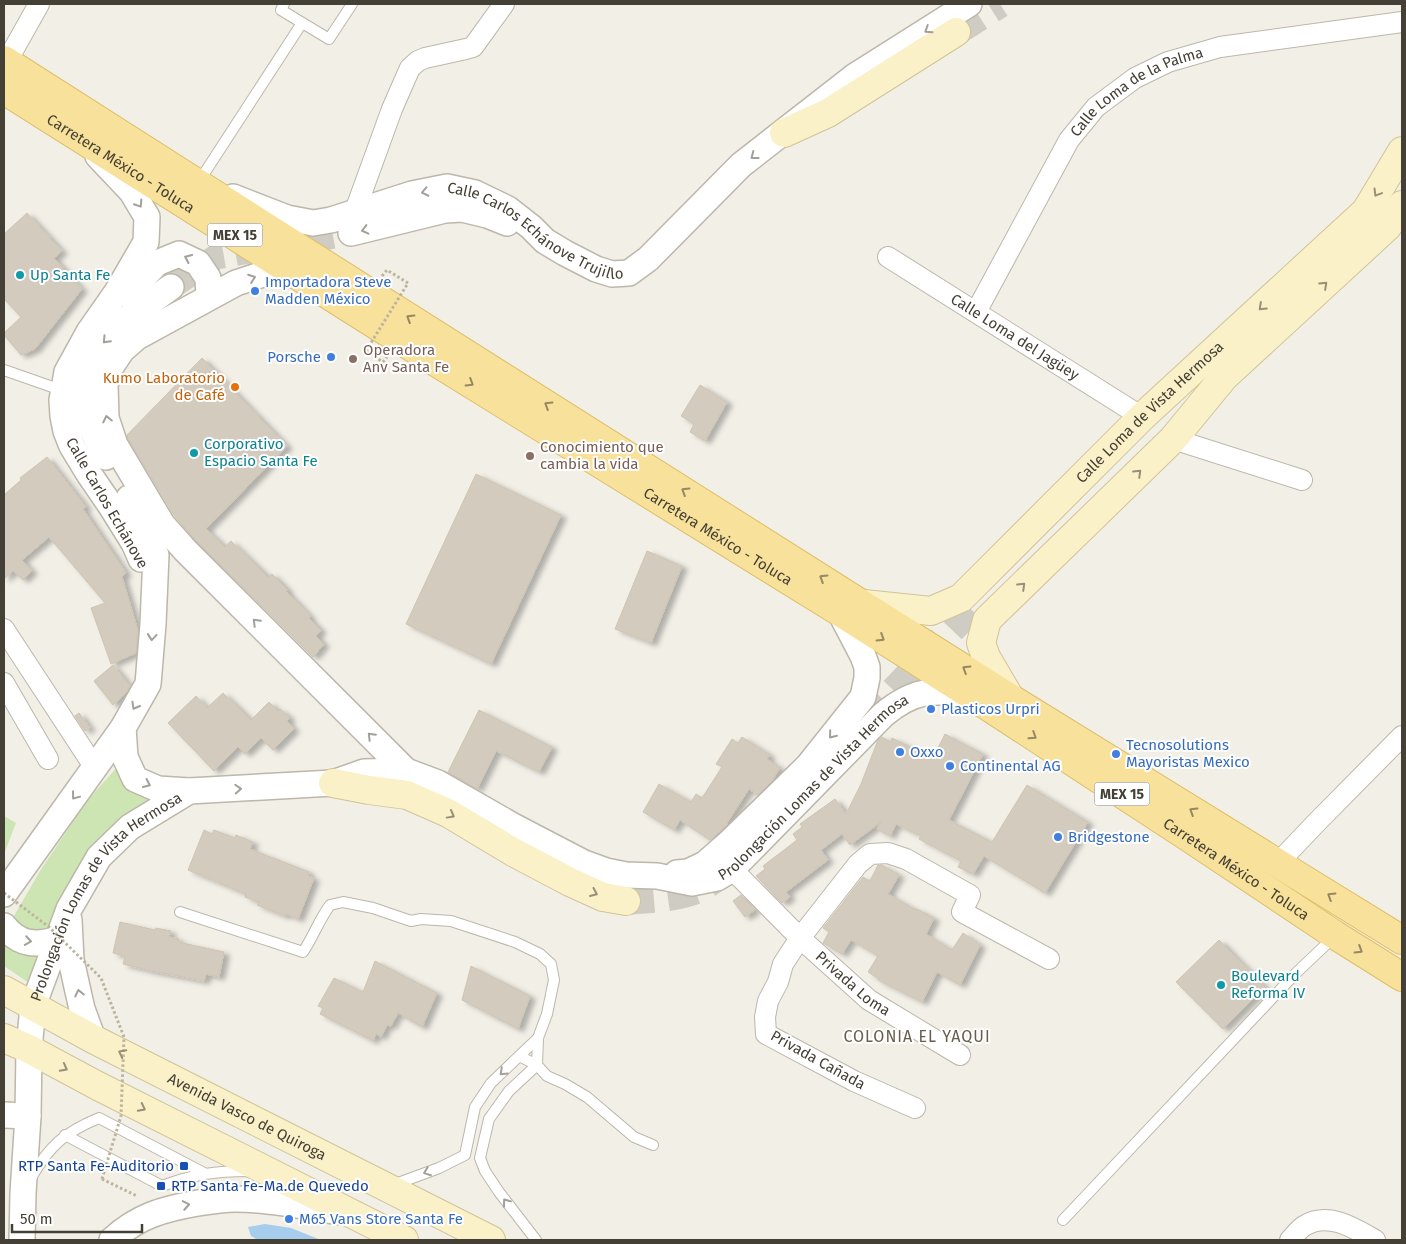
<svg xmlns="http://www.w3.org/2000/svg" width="1406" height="1244" viewBox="0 0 1406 1244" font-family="'Fira Sans',sans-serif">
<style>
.green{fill:#cce5b2}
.water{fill:#a6cdec}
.building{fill:#d3cbbd;stroke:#cec4b1;filter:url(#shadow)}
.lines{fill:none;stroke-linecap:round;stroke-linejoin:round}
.tertiary-tunnel{stroke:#cfccc4;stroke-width:25;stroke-dasharray:25 12;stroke-linecap:butt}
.secondary-tunnel{stroke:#cfccc4;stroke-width:28;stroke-dasharray:28 14;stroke-linecap:butt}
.service-casing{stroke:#bdb7aa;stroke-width:12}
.minor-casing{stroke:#bdb7aa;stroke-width:22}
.tertiary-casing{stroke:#bdb7aa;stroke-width:28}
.secondary-casing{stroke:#d0c498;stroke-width:30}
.primary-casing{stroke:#ddbf6a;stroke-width:30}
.path{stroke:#beb49c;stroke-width:3;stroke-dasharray:2.5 2.5;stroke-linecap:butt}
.service{stroke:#fff;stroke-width:10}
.minor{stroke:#fff;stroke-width:20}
.tertiary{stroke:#fff;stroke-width:25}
.secondary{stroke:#fbf1c8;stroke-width:28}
.primary{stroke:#f8e19a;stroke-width:28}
.path-bridge{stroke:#beb49c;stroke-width:3;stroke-dasharray:2.5 2.5;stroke-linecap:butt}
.oneway{stroke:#a2a09a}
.oneway2{stroke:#979078}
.oneway3{stroke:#968863}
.culture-dot{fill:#0f9aa8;stroke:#fff;stroke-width:2}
.shop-dot{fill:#3f7fe0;stroke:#fff;stroke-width:2}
.education-dot{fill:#8d6e63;stroke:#fff;stroke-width:2}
.food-dot{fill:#e8710a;stroke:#fff;stroke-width:2}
.transit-dot{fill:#1a4fb4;stroke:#fff;stroke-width:2}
.labels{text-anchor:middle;stroke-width:4;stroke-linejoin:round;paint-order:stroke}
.shield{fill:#fff;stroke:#7d7972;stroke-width:1}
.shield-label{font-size:14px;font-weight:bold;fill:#454036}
.street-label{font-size:15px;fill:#454036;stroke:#fff}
.culture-label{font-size:15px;fill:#0d838f;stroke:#fff;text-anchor:start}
.shop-label{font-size:15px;fill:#366cbe;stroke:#fff;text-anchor:start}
.education-label{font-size:15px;fill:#785e54;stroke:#fff;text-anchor:start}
.food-label{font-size:15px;fill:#c56008;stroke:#fff;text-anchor:end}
.transit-label{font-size:15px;fill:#164399;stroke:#fff;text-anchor:end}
.neighbourhood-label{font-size:16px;letter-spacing:1px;fill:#675e4e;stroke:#fff}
</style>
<defs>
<filter id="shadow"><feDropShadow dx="5.5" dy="3" stdDeviation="2.5" flood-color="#0004"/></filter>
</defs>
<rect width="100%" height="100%" fill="#f2efe7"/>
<path class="green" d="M119 765 150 801 57 915 32 985 4 966V949L14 916 40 871 86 802Z
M4 816 16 823 4 854Z"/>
<path class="water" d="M265 1224 291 1228 321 1240H258L251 1236 248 1227Z"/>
<path class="building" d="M27 213 62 251 54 258 82 289 35 349 21 355 4 335V333L21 317 4 299V234Z
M202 358 287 446 206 529 225 547 231 541 268 577 272 574 288 590 286 591 310 616 309 618 321 630 316 636 324 644 313 657 195 540 174 515 128 439 127 435Z
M700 385 727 402 705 441 690 432 694 424 681 416Z
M47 457 86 507 83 509 126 573 122 577 138 631 136 653 111 664 91 608 105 603 49 537 22 560 32 571 23 580 13 571 4 579V495L21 480 20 478Z
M476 474 561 515 491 664 406 624Z
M647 551 682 566 651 643 615 629Z
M113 665 130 686 126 693 113 705 94 681Z
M223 693 251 720 269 702 278 711 280 709 290 718 287 721 294 729 273 750 261 738 245 754 238 747 214 771 168 723 196 696 207 708Z
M479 710 552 747 539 772 496 751 477 789 448 772Z
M79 713 90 728 85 731 75 716Z
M945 734 983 754 949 820 992 842 1027 785 1088 822 1045 893 984 856 973 874 958 867 961 861 919 839 921 836 896 824 890 836 877 829 881 822 850 845 842 834 821 850 828 860 786 892 790 897 782 903 756 876 765 869 763 866 797 840 793 834 802 827 800 824 835 799 846 814 861 784 878 740 882 737 891 742 892 738 933 758Z
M742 737 770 755 767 759 780 768 772 781 758 795 749 789 727 823 728 824 710 840 680 820 674 830 643 812 659 784 691 802 696 794 702 798 722 767 716 764 732 739 738 743Z
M204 830 212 834 214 830 235 838 236 835 253 842 250 849 309 872 308 876 314 878 298 919 286 914 285 916 257 905 259 902 245 897 246 894 188 870Z
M878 865H882L899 875 888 894 916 910 917 909 934 918 926 934 952 950 963 933 980 945 960 985 937 972 922 1002 878 980 879 979 868 972 878 956 851 940 842 954 823 943 829 932 823 928 863 877 870 881Z
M741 895 755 910 745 917 733 901Z
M120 922 155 930 156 928 171 931 169 937 179 939 178 942 224 952 219 977 206 974 204 981 152 971 123 964 125 956 113 953Z
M1219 940 1265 987 1223 1029 1176 982Z
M375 961 437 993 422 1027 398 1013 391 1026 387 1025 381 1037 376 1034 373 1041 320 1014 323 1008 318 1006 334 978 363 992Z
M471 966 530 996 518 1029 462 1000Z"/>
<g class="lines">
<path class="tertiary-tunnel" d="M171 287 216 257 351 233"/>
<path class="secondary-tunnel" d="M956 32 1000 4
M865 721 973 607
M626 901C655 898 695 899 716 877"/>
<g class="service-casing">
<path id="service" d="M284 4 281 10 329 39 352 4
M198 183 302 23
M4 370 64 391
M180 912 303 952C313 937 319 920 330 905L343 902 373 908 411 921 421 919 451 921 515 942 540 954 551 964 554 980 547 1014 538 1038 537 1065 509 1091 489 1119 480 1158 485 1171 499 1192 536 1240
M519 1056 537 1065 547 1076 565 1084 587 1097 634 1137 653 1145
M65 1135 162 1186C195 1174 215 1171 249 1171
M31 1178C49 1146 65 1132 99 1118L204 1173
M393 1185 439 1168 465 1155 475 1107 491 1083 538 1038
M1063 1220 1296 973 1335 936"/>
</g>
<g class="minor-casing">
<g id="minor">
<path d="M7 61 39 4"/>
<path d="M355 211 392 109 410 68 418 61 425 58 466 49 473 47 504 4"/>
<path id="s1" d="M888 257 1142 417"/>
<path id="s2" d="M976 312 1069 140 1096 107 1135 78 1168 62 1220 47 1402 22"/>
<path d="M1173 439 1302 480"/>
<path d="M4 629 95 768"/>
<path d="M4 683 48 759"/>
<path id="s3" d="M722 859 800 938 869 1000 960 1055"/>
<path d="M1278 863 1317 822 1402 736"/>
<path d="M915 1108 854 1081 766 1034 765 1017 768 1001 778 982 783 964 800 938 858 864 870 854 888 853 906 859 970 895 962 912 1049 959"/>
<path d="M1290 1240C1294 1236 1299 1229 1304 1226 1328 1211 1354 1228 1375 1240"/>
</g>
</g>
<g class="tertiary-casing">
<g id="tertiary">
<path d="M98 156 132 192 147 217 146 242 117 292 89 332 67 372 62 400 63 416 66 431 72 446 89 474 111 506 134 543 141 559"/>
<path id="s4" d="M233 197 287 218 313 223 331 220 412 194 447 187 475 193 508 209 531 227 545 241 565 253 596 269 612 274 629 273 648 259 741 165 855 76 969 4"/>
<path d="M351 233 445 210 462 209 487 215 507 223"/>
<path d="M298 275 263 274 236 283 137 337 122 350 110 368 105 385 106 418 115 445 162 524 185 550 406 771"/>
<path d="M127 294 157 263 179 254 198 263 208 278 209 297"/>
<path d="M106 457 88 422 82 385 85 370 100 346 124 321 171 287"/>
<path id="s5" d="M123 728 125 757 135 779 158 789 189 791 333 783 364 772 406 771 438 783 513 826 584 863 606 871 626 875 657 876 692 883 717 878 732 869 883 715C914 689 931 690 969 694"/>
<path d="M677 873 688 872 705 864 729 843 808 766 863 697 867 678V667L863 656 840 612"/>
<path d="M4 894 123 728 148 684 153 624 156 555 139 516 129 498"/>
<path d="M69 920 71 960 82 1009 93 1039"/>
<path d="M4 926C19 945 36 946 58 939"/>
<path d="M4 1115 28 1116"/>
<path id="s6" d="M22 1240 23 1193 28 1116 29 1049 33 1006 69 909 99 857 130 827 189 791"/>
<path d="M112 1240C138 1216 163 1209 198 1203 210 1201 223 1199 236 1199 269 1199 308 1207 341 1212"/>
</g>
</g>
<g class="secondary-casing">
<g id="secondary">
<path d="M784 133 828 113 956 32"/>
<path id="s7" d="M864 604 931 611 961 598 1142 417 1366 211 1402 151"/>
<path d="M1010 698 986 657 981 643 987 620 1173 439 1224 377 1387 227 1402 205"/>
<path d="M333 783 369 790 407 795 448 813 513 852 570 882 603 897 626 901"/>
<path id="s8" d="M4 990 93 1039 491 1240"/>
<path d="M4 1038 29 1049 98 1086 404 1240"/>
</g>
</g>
<g class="primary-casing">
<g id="primary">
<path d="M4 60 269 229 1010 698 1402 940"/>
<path id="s9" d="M4 90 384 330 840 612 969 694 1185 835 1335 935 1402 977"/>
</g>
</g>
<path class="path" d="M382 276 387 270 408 283
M366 351 383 362 387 357
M102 1179 137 1196"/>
<use href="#service" class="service"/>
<use href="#minor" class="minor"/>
<use href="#tertiary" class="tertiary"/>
<use href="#secondary" class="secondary"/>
<use href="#primary" class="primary"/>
<path class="path-bridge" d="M366 351 408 283
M4 893 49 927 101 978 124 1037 121 1116 102 1179"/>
</g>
<defs><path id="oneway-chevron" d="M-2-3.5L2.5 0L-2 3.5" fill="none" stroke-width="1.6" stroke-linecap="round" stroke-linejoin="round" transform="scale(1.25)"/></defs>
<g class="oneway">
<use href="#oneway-chevron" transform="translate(928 30) rotate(147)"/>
<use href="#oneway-chevron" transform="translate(754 156) rotate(143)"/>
<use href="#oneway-chevron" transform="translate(425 192) rotate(168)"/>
<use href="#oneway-chevron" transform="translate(139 204) rotate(58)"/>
<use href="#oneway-chevron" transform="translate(365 230) rotate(166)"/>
<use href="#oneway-chevron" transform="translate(188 258) rotate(-155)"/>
<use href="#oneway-chevron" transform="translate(252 278) rotate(-20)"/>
<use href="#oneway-chevron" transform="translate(106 340) rotate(133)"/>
<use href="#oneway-chevron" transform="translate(107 419) rotate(-102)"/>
<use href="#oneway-chevron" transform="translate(256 622) rotate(-135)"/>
<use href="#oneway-chevron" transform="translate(152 637) rotate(95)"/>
<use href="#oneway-chevron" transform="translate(135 706) rotate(120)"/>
<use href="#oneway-chevron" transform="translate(832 735) rotate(129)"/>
<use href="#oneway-chevron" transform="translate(371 736) rotate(-135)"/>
<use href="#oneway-chevron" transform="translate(147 784) rotate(25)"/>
<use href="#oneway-chevron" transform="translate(238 789) rotate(-3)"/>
<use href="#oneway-chevron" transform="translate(75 796) rotate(127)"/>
<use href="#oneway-chevron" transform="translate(28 941) rotate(9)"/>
<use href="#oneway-chevron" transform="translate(79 993) rotate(-102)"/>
<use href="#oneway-chevron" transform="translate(503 1072) rotate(136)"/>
<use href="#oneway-chevron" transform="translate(427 1172) rotate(159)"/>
<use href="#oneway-chevron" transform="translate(506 1202) rotate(-127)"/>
<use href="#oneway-chevron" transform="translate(186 1205) rotate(-10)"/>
</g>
<g class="oneway2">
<use href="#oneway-chevron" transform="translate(1377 193) rotate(121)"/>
<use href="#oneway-chevron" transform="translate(1324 285) rotate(-43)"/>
<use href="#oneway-chevron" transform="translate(1262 307) rotate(137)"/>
<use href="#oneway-chevron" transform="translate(1138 473) rotate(-44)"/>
<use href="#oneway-chevron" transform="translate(1022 586) rotate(-44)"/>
<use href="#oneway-chevron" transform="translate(451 815) rotate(29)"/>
<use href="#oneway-chevron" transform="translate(594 893) rotate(24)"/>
<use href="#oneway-chevron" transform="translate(122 1053) rotate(-153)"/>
<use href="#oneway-chevron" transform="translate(64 1068) rotate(28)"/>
<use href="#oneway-chevron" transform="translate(142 1108) rotate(27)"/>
</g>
<g class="oneway3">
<use href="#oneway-chevron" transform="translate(410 318) rotate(-148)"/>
<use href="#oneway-chevron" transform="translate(470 383) rotate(32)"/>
<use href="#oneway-chevron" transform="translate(548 405) rotate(-148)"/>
<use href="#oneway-chevron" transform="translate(685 491) rotate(-148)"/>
<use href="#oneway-chevron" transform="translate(823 578) rotate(-148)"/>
<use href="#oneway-chevron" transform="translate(881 638) rotate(32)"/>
<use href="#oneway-chevron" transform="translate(966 669) rotate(-148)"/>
<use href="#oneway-chevron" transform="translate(1033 736) rotate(33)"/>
<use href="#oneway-chevron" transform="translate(1193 811) rotate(-148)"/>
<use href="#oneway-chevron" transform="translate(1331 896) rotate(-148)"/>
<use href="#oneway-chevron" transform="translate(1359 950) rotate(32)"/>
</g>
<g class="culture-dot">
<circle cx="20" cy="275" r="5"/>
<circle cx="194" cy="453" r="5"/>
<circle cx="1221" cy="985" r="5"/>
</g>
<g class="shop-dot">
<circle cx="255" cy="291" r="5"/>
<circle cx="331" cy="357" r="5"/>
<circle cx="931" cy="709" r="5"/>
<circle cx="900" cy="752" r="5"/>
<circle cx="1116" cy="754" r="5"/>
<circle cx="950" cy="766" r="5"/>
<circle cx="1058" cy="837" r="5"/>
<circle cx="289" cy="1219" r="5"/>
</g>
<g class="education-dot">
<circle cx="353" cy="359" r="5"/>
<circle cx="530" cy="456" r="5"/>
</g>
<circle class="food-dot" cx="235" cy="387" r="5"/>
<g class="transit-dot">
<rect x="179" y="1161" width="10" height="10" rx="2.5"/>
<rect x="156" y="1181" width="10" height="10" rx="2.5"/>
</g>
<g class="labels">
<g class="shield">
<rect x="207.5" y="223.5" width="55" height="23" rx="4"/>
<rect x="1094.5" y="782.5" width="55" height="23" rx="4"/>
</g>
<g class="shield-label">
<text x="235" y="240">MEX 15</text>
<text x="1122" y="799">MEX 15</text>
</g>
<g class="street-label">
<text dy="5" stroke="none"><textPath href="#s2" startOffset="281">Calle Loma de la Palma</textPath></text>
<text dy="5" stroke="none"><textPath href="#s9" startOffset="138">Carretera México - Toluca</textPath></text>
<text dy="5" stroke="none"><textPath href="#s4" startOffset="324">Calle Carlos Echánove Trujillo</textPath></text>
<text dy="5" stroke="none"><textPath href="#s1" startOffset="150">Calle Loma del Jagüey</textPath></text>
<text dy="5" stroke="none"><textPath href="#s7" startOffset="365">Calle Loma de Vista Hermosa</textPath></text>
<text transform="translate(107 503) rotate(60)" y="5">Calle Carlos Echánove</text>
<text dy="5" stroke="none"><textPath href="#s9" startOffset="842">Carretera México - Toluca</textPath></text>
<text dy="5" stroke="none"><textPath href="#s5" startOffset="798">Prolongación Lomas de Vista Hermosa</textPath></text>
<text dy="5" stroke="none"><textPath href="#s9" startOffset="1458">Carretera México - Toluca</textPath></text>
<text dy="5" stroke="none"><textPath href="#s6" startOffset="370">Prolongación Lomas de Vista Hermosa</textPath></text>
<text dy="5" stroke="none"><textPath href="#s3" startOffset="181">Privada Loma</textPath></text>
<text transform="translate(818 1060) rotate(29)" y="5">Privada Cañada</text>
<text dy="5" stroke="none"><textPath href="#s8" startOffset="274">Avenida Vasco de Quiroga</textPath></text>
</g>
<g class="culture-label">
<text x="30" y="280">Up Santa Fe</text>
<text x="204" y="449">Corporativo<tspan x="204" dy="17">Espacio Santa Fe</tspan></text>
<text x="1231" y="981">Boulevard<tspan x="1231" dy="17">Reforma IV</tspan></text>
</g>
<g class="shop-label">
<text x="265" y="287">Importadora Steve<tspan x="265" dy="17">Madden México</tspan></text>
<text x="321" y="362" text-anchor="end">Porsche</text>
<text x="941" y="714">Plasticos Urpri</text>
<text x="1126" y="750">Tecnosolutions<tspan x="1126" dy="17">Mayoristas Mexico</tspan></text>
<text x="910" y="757">Oxxo</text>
<text x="960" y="771">Continental AG</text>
<text x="1068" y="842">Bridgestone</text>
<text x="299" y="1224">M65 Vans Store Santa Fe</text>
</g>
<g class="education-label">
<text x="363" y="355">Operadora<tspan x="363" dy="17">Anv Santa Fe</tspan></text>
<text x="540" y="452">Conocimiento que<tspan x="540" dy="17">cambia la vida</tspan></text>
</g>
<g class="food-label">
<text x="225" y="383">Kumo Laboratorio<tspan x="225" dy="17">de Café</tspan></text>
</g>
<g class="transit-label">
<text x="174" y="1171">RTP Santa Fe-Auditorio</text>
<text x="171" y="1191" text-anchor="start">RTP Santa Fe-Ma.de Quevedo</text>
</g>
<g class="neighbourhood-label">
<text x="917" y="1042">COLONIA EL YAQUI</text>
</g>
</g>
<rect width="1406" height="1244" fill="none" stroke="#454036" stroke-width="10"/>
<path d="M12 1224v8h130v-8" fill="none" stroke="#454036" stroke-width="2.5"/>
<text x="20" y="1224" font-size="15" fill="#454036" stroke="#ffffff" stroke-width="4" paint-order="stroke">50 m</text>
</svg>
